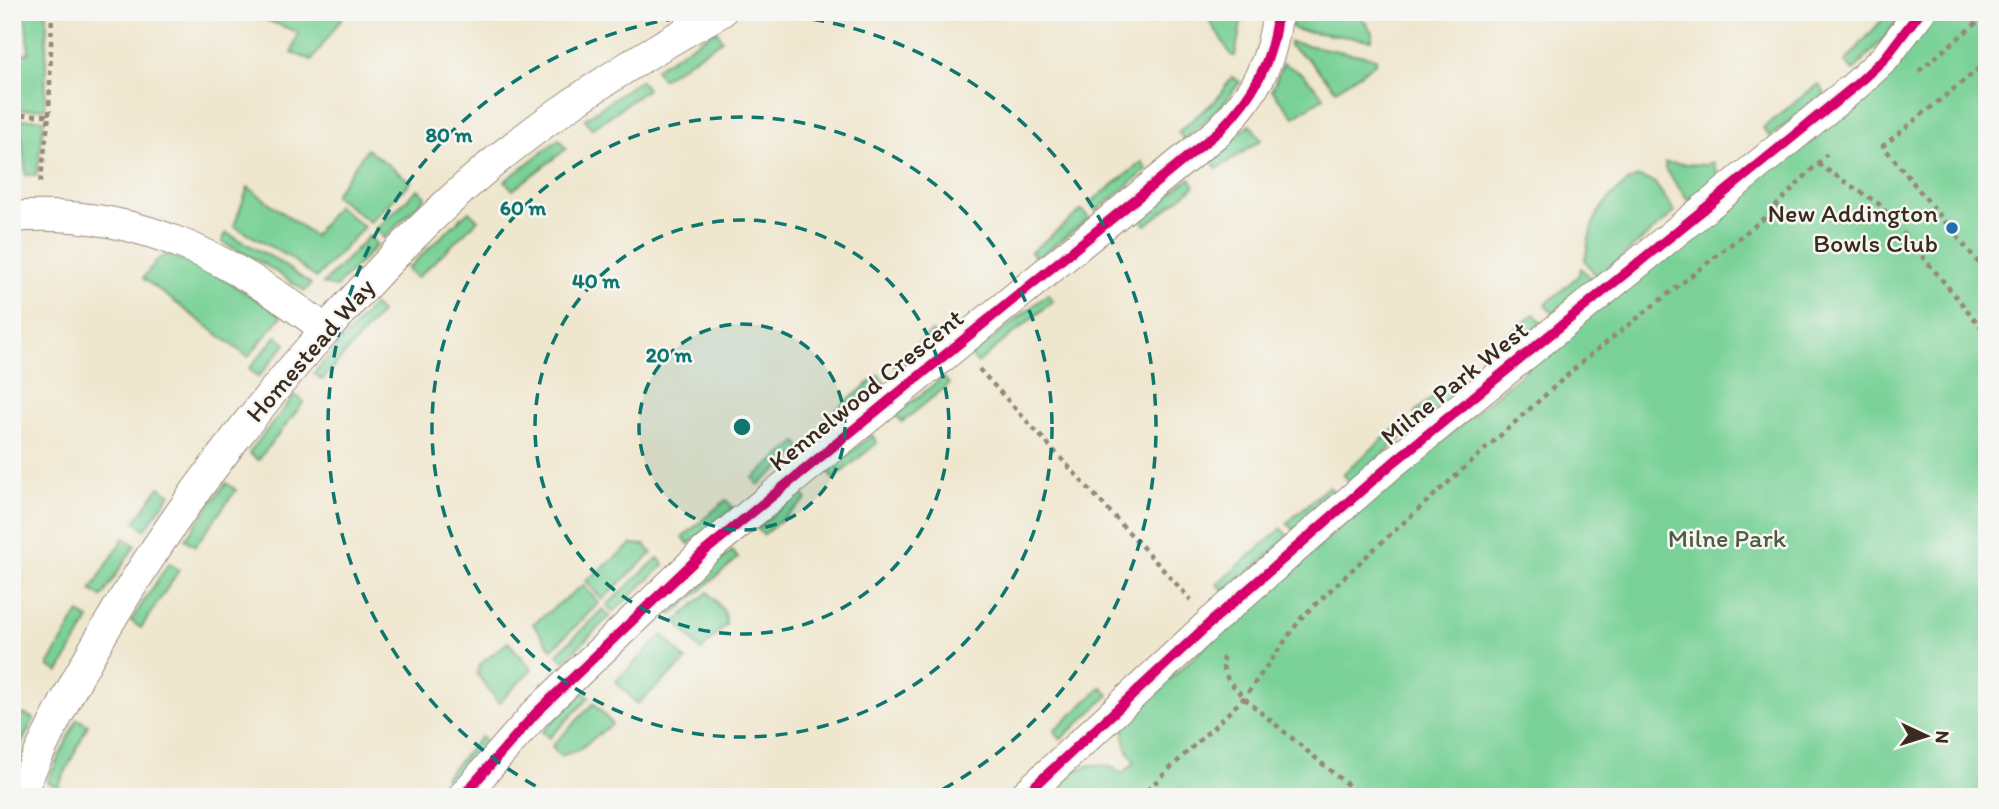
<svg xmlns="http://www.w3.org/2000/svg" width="1999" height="809" viewBox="0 0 1999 809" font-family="Itim,sans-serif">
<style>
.green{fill:#79d197;stroke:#5a7e5a;stroke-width:2}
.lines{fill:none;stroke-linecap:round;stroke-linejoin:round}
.street-casing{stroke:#958876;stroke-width:32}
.path{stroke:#958876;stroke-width:4.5;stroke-dasharray:5 5;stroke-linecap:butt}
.street{stroke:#fff;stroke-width:30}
.cycleway-casing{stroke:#f6f6f2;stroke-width:15}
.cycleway{stroke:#d6006c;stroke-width:10}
.ring{fill:none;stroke:#0f766e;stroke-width:3.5;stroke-dasharray:12 9}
.poi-dot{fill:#1f6fb2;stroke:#f6f6f2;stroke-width:2.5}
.labels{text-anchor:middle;stroke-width:5;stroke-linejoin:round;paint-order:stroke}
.poi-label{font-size:26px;fill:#3b2a1e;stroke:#f6f6f2;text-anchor:end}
.street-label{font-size:26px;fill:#3b2a1e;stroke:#f6f6f2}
.park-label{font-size:26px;fill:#4e5c42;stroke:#f6f6f2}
.centre{fill:#0f766e;stroke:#f6f6f2;stroke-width:3.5}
.ring-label{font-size:21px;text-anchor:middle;font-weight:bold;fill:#0f766e;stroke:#f6f6f2;stroke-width:5;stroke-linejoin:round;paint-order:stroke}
</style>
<rect width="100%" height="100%" fill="#f6f6f2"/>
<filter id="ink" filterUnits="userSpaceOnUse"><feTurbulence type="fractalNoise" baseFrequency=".0143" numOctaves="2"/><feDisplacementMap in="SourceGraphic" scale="14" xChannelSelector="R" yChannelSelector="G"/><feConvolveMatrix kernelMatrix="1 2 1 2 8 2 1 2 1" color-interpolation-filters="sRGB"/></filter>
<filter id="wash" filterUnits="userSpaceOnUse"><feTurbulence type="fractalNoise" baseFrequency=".00686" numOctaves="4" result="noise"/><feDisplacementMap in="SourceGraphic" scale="28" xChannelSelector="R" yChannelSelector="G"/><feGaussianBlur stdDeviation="1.57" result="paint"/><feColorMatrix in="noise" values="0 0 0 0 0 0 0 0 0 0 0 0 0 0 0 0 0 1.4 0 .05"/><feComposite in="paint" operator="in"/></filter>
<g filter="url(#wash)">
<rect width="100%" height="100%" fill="#efe6ce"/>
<path class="green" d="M25 12H47L45 108 12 111V55L29 53Z
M245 12H346L312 60 292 53 298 32Z
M1227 12H1243L1235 56H1232L1209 20Z
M1292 12H1358L1372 32V40L1296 30 1291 26Z
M1889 12H1902L1887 35 1853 71 1845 62Z
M1935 12H1987V797H1041C1067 775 1088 752 1123 773L1135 762C1124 748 1120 730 1129 715L1340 527 1919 36Z
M716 30 722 40 662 79 655 69Z
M1290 42 1376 58V63L1336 90 1307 58 1289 46Z
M1283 63 1304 75 1324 97 1294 117 1272 90Z
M1232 77 1240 82 1223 104 1184 140 1178 132 1216 100Z
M640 80 647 89 592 129 585 119Z
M1818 84 1825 93 1770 137 1763 128Z
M31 119 44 120 37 175H26L21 126 12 127V121Z
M1250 124 1261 140 1217 169 1211 160Z
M559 139 566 149 513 190 505 181Z
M367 149 411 182 370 222 334 195Z
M1142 162 1147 170 1096 211 1090 203Z
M1713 162 1719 178 1689 201 1665 169V163L1706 165Z
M1639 177 1654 182 1675 212 1597 277 1585 260C1590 230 1593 212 1616 192 1624 185 1630 179 1639 177Z
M1190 178 1195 186 1146 225 1139 218Z
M248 187 314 236 337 206 364 227 316 278 289 257 234 226Z
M418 189 426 197 384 238 376 229Z
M1082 210 1089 218 1037 259 1031 252Z
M469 211 478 220 417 278 407 269Z
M226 233 273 258 311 284 305 291 264 264 222 242Z
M369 236 377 245 336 287 323 284Z
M167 254 216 275 275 310 281 317 248 357 143 278 157 260Z
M1581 268 1593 280 1553 314 1545 305 1578 276Z
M1048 294 1053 301 977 363 971 356Z
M373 305 381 313 322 380 314 373Z
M1534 314 1542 323 1498 357 1491 348Z
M932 332 939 340 899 372 893 364Z
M276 336 286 344 258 377 249 369Z
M879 375 884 383 830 427 824 420Z
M943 377 949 384 902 422 896 415Z
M1456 378 1464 386 1421 422 1414 413Z
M295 395 304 402 258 460 249 453Z
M1396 428 1403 437 1350 483 1343 474Z
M872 435 877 443 833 479 828 471Z
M797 442 803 449 758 485 753 478Z
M226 483 236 490 195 546 185 539Z
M1329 486 1336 495 1295 531 1287 523Z
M159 487 170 494 145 529 135 522Z
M801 492 807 499 763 535 757 528Z
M726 500 733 508 689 544 683 537Z
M1281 529 1289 537 1225 592 1217 584Z
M124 538 135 545 102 597 91 590Z
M632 544 645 545 652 553 602 600 586 581Z
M732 551 738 558 672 615 666 608Z
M658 558 664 565 613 612 607 605Z
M169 563 179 570 141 628 131 621Z
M583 585 599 603 552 649 533 624Z
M708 592 725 613 726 625 701 651 676 621Z
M603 609 610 616 564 661 557 654Z
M78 613 89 619 59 672 48 666Z
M663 635 686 661 637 704 616 681Z
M508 642 532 669 499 703 477 674 480 664Z
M1102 687 1109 695 1061 739 1054 731Z
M583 691 589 698 549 738 542 732Z
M594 703 612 724 578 750 560 756 552 746Z
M24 714 34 719 14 758 12 719Z
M77 719 88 725 58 787 47 782Z
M481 737 488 743 452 783 445 777Z"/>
</g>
<g filter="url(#ink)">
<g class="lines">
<g class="street-casing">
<path id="street" d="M12 217C135 207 231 258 326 330
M19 797C94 626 198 474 321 335 374 276 427 218 488 167 560 107 639 57 721 12
M462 797 536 713 705 551 1219 131C1253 96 1274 61 1277 12
M1023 797 1211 622 1395 461 1855 86 1885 58 1920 12"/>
</g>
<path class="path" d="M1987 62 1883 146 1987 273
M1919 71 1987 14
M12 115H49L40 185
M49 115 52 12
M1818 164 1879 204 1987 334
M979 369 1191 600
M1224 657 1221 662 1228 680 1244 698 1362 797
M1140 797 1244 698 1302 617 1371 552 1583 361 1763 219 1827 154"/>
<use href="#street" class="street"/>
<g class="cycleway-casing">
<path id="cycleway" d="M462 797 536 713 705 551 1219 131C1253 96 1274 61 1277 12
M1023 797 1211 622 1395 461 1855 86 1885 58 1920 12"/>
</g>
<use href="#cycleway" class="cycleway"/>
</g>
</g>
<circle cx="742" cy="427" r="103" fill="#0f766e" fill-opacity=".12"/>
<g class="ring">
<circle cx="742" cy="427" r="103"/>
<circle cx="742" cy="427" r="207"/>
<circle cx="742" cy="427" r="310"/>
<path d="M554 796A414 414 0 1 1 930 796"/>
</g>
<circle class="poi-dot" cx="1952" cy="228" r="7"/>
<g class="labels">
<g class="poi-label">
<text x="1938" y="222">New Addington<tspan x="1938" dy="30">Bowls Club</tspan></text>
</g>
<g class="street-label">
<text transform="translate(310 350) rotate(-49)" y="9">Homestead Way</text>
<text transform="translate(1454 383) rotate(-39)" y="9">Milne Park West</text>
<text transform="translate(866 390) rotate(-39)" y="9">Kennelwood Crescent</text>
</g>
<g class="park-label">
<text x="1727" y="547">Milne Park</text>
</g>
</g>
<circle cx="742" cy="427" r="10" class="centre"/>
<g class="ring-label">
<text x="449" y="142">80 m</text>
<text x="523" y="215">60 m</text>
<text x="596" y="288">40 m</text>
<text x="669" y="362">20 m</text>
</g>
<rect width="1999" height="809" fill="none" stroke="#f6f6f2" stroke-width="42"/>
<g transform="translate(1926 736) rotate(94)" stroke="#f6f6f2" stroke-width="5" paint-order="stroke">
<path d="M0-5L12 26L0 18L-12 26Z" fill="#3b2a1e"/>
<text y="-10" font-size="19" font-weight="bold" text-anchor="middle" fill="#3b2a1e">N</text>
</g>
</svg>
